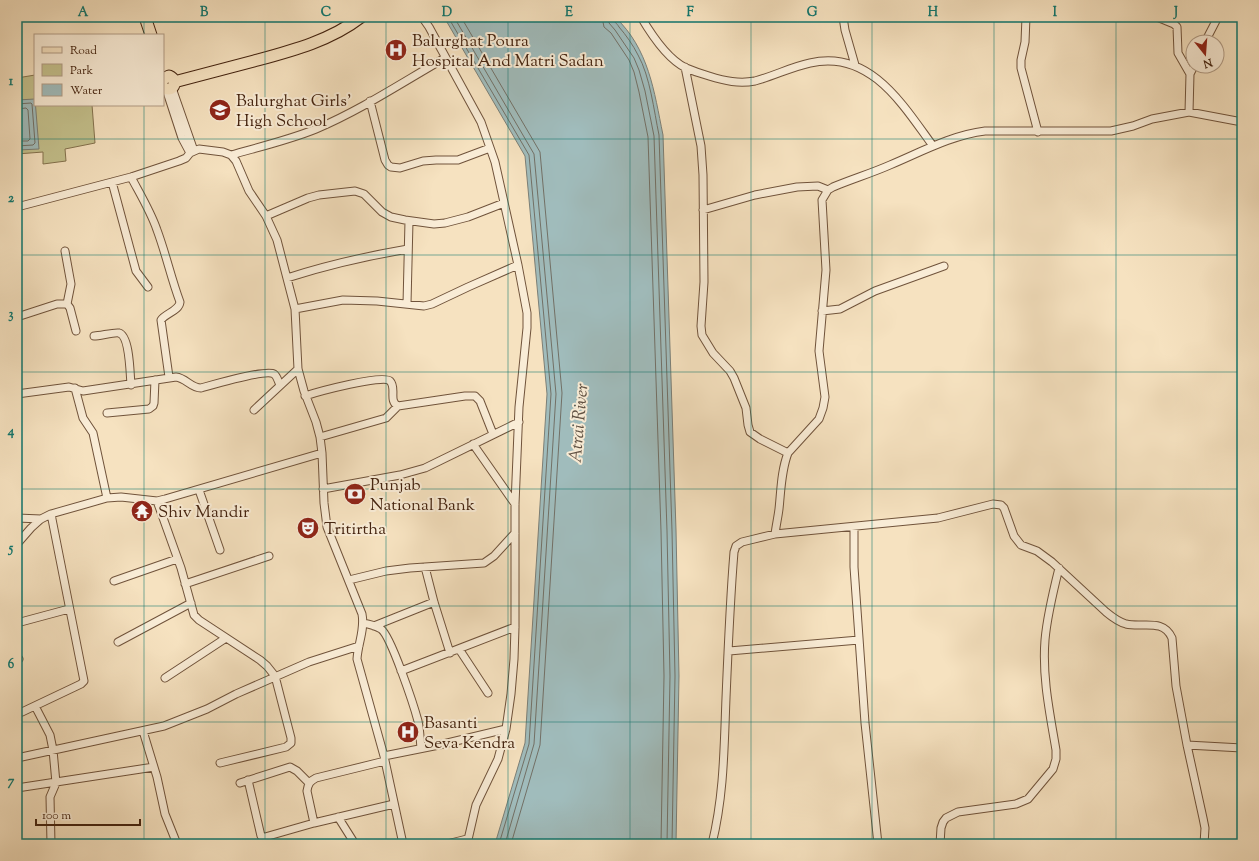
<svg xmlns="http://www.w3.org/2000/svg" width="1259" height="861" viewBox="0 0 1259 861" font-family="'Sorts Mill Goudy',serif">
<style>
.green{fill:#c4c18d;stroke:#84724e}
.water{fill:#a0bcbc;stroke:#7b7f77}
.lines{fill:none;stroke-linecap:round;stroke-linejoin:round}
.shore{stroke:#727066;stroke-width:1}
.street-casing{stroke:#70533b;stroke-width:9}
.primary-casing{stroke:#44230f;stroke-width:13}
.street{stroke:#f9ecd6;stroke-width:7}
.primary{stroke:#f6e2c0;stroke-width:11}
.grid{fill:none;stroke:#0f766e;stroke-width:1;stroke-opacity:0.55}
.labels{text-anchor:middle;stroke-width:4;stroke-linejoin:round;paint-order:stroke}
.poi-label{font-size:17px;fill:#44230f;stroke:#f9ecd6;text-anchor:start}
.water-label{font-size:18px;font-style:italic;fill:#605143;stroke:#f9ecd6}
.neatline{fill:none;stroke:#0f766e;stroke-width:1.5}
.grid-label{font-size:13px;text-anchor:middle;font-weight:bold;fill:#0f766e}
</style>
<rect width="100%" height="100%" fill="#f6e2c0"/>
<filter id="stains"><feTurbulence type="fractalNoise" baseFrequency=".005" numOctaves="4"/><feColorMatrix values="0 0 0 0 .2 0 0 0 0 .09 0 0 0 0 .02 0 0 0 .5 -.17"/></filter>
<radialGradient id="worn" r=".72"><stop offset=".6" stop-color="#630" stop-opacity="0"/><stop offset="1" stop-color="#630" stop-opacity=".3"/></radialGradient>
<path class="green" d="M35 75V105H92L95 143 65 149 66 161 43 164V152L17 154V78Z"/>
<path class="water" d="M444 17H615C649 49 654 91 663 135L676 530 679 676 676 844H495L525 743 547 394 525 156Z
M35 99 39 149 18 150 17 100Z"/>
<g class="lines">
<path class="shore" d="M448 17 529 155 551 394 529 744 499 844
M454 17 534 154 556 394 534 744 505 844
M461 17 540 152 562 393 540 745 511 844
M602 17 604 27 611 33 629 60 634 72 639 92 648 137 661 531 664 676 661 844
M608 17 609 23 615 30 634 58 639 70 645 91 654 136 667 531 670 676 667 844
M613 17C613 22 617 23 619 27 626 35 633 45 638 55 650 76 654 111 659 135L672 531 675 676 672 844
M17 104 31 103 32 104 35 143 33 145 17 146
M17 109 26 108 28 110 30 139 28 141H17"/>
<g class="street-casing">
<path id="street" d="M422 17 429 27 481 122 495 162 518 265 527 313V328L519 407 515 504V627L514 659 511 694 506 729 498 759 476 805 467 844
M641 17C651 34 667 59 686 68 693 71 702 74 709 76 725 81 739 84 755 81 774 76 791 67 810 63 870 49 903 105 933 146
M843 17 845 30 855 65
M1026 17 1025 42 1021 60V68L1038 132
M1157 17 1174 24 1177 27 1178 53 1190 74
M1205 42 1218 17
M685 67 701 146 703 175 704 282 701 326 702 335 713 353 730 371 734 378 746 408 748 425 750 432 760 439 788 453
M172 88 194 151
M166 89 182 138 190 153
M370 101 385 160 388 165 391 167 400 168 423 161 436 160H458L490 148
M1189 112 1190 74 1194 66
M231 155C259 147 289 140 316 129 361 110 403 82 445 58
M131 177C140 194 151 212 157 230 166 254 171 278 180 302 179 311 166 313 161 320L169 377
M112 182 136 271 148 287
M17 207 131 177 179 161 186 158 190 153 199 149 223 152 231 155 236 161 249 191 266 216 277 240 295 309 298 369 304 391 316 422 320 437 322 453 324 503 327 527 362 614C365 630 358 643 357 659L384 756 403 844
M703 210 755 195 797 187 818 186 828 190
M266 216 308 198 319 195 355 191 364 194 382 212 391 217 405 220 434 224 445 223 468 217 504 203
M65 251 71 284 67 304
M287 278C327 265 367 256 408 249
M407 304 409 221
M295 309 343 300 377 301 424 306 432 304 468 287 518 265
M822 311 840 309 875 291 944 266
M17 317 57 304H67L70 308 76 331
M94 336C100 336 114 332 119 333 130 336 130 375 131 385
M75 388 83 418 93 433 107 498
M17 394 69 387 83 391 176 377C186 378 191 388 201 388 212 385 266 369 274 374 277 376 278 381 280 385
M305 396C317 392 383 374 390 381 397 388 388 401 398 406L465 396H475L480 401 493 434
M254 410 298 369
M107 413 149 409 153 406 154 403 155 380
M320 437 386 418 398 406
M473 444 515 504
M323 489 400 475 425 468 519 422
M199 490 220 550
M157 501 181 568 194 615 199 620 260 660 267 666 275 676 291 738V743L286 747 220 763
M17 518 41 519
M854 527V567L865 723 878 844
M775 534C776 526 778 517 779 509 781 491 781 471 788 453L819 419 823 408 825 397 819 351 826 270 822 200 828 190 833 187C852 179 872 173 890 165 921 152 952 135 985 131H1111L1133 126 1152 119 1189 112 1242 122
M17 544 31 528 41 519 51 514 107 498 121 497 157 501 165 499 322 453
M425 567 434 602 450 653
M349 580 386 571 410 568 484 563 494 556 515 533
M114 581 177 559
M185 584 269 556
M17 623 69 609
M363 623C369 624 376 626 381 629 391 636 414 706 418 721 420 730 420 739 421 748
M374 626 434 602
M118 642 191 603
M459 649 488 693
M729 651 859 640
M17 660 19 659
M401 671 515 627
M165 678 226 638
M35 706 50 735 53 750 56 783 50 797 51 844
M17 713 22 712 81 684 84 681 51 514
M143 731 157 777 165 814 177 844
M1187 745 1242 748
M384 756 439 745 506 729
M17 758 164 726 207 709 236 694 309 662 359 646
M248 780 261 836 265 837 314 823 394 804
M240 783 290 767 297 771 309 783
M17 788 154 767
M338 817 355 844
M314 823 307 791C308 784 310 781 316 778L385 761
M447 844 467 839
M712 844C724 795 724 749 726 698 728 650 730 601 734 552L736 546 742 542 775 534 938 518 993 504 1001 505 1004 508 1014 536 1021 545 1037 551 1052 562 1106 612C1112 617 1119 622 1126 624 1143 628 1163 618 1172 638L1176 686 1187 745 1203 818 1205 828 1204 844
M940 844 941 828 943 822 946 818 958 812 1016 804 1028 799 1053 769 1056 759V750C1050 714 1042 677 1045 640 1047 616 1053 592 1059 568"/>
</g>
<g class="primary-casing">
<path id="primary" d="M145 17 151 35
M163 79 169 76C180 81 172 94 163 87
M174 82C201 75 228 68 254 61 291 51 330 41 361 17"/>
</g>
<use href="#street" class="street"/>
<use href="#primary" class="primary"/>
</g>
<path class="grid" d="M144 17V35M265 17V844M386 17V844M508 17V844M630 17V844M751 17V844M872 17V844M994 17V844M1116 17V844M144 105V844M17 139H1242M17 255H1242M17 372H1242M17 489H1242M17 606H1242M17 722H1242"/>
<defs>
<g id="hospital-disc" transform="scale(1.15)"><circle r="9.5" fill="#8f2418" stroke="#f9ecd6"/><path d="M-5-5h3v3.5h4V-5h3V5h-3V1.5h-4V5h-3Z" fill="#fff"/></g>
<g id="school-disc" transform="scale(1.15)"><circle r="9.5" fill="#8f2418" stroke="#f9ecd6"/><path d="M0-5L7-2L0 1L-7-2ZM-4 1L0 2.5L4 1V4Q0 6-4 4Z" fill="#fff"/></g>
<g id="bank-disc" transform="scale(1.15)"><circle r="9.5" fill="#8f2418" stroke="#f9ecd6"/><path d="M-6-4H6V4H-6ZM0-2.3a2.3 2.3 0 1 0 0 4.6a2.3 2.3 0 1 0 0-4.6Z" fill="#fff"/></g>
<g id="temple-disc" transform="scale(1.15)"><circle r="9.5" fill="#8f2418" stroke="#f9ecd6"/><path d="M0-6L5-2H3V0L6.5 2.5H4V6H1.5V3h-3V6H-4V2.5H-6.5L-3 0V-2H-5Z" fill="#fff"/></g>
<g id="theatre-disc" transform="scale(1.15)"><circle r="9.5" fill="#8f2418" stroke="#f9ecd6"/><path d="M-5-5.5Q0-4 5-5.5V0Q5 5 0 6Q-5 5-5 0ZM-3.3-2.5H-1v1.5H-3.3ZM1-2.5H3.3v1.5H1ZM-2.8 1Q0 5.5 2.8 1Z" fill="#fff"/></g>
</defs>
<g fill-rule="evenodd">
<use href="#hospital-disc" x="396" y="50"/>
<use href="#school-disc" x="220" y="110"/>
<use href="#bank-disc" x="355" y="494"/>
<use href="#temple-disc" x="142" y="511"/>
<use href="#theatre-disc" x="308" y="528"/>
<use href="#hospital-disc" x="408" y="732"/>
</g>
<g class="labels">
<g class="poi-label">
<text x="412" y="46">Balurghat Poura<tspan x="412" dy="20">Hospital And Matri Sadan</tspan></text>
<text x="236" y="106">Balurghat Girls'<tspan x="236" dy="20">High School</tspan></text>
<text x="370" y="490">Punjab<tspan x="370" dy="20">National Bank</tspan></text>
<text x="158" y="517">Shiv Mandir</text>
<text x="324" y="534">Tritirtha</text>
<text x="424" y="728">Basanti<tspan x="424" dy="20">Seva Kendra</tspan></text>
</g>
<g class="water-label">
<text transform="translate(578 423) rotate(-85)" y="6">Atrai River</text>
</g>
</g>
<rect width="1259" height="861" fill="none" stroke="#f6e2c0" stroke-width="44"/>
<rect x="34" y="34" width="130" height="72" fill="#f9ecd6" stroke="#b19c86"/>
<rect x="42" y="47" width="20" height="6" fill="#f6e2c0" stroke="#b19c86"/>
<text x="70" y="54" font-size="12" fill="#44230f">Road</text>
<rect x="42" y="64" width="20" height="12" fill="#c4c18d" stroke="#b19c86"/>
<text x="70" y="74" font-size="12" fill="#44230f">Park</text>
<rect x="42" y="84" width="20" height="12" fill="#a0bcbc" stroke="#b19c86"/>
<text x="70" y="94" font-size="12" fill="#44230f">Water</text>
<g transform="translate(1205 54) rotate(163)"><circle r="19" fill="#f9ecd6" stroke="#b19c86"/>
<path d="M0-3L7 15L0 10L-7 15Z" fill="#8f2418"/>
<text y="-6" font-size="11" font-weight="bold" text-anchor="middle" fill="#44230f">N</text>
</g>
<path d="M36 819v6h104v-6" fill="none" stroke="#44230f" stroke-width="2"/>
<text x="42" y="819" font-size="12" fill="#44230f" stroke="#f9ecd6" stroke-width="3" paint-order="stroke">100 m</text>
<rect x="22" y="22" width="1215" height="817" class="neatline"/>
<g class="grid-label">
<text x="83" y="16">A</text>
<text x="204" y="16">B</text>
<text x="326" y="16">C</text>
<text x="447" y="16">D</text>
<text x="569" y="16">E</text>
<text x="690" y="16">F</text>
<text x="812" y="16">G</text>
<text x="933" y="16">H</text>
<text x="1055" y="16">I</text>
<text x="1176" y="16">J</text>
<text x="11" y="85">1</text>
<text x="11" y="202">2</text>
<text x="11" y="318">3</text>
<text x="11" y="435">4</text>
<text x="11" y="552">5</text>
<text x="11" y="668">6</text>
<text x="11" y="785">7</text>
</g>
<rect width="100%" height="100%" filter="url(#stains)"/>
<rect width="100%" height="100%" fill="url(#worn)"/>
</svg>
